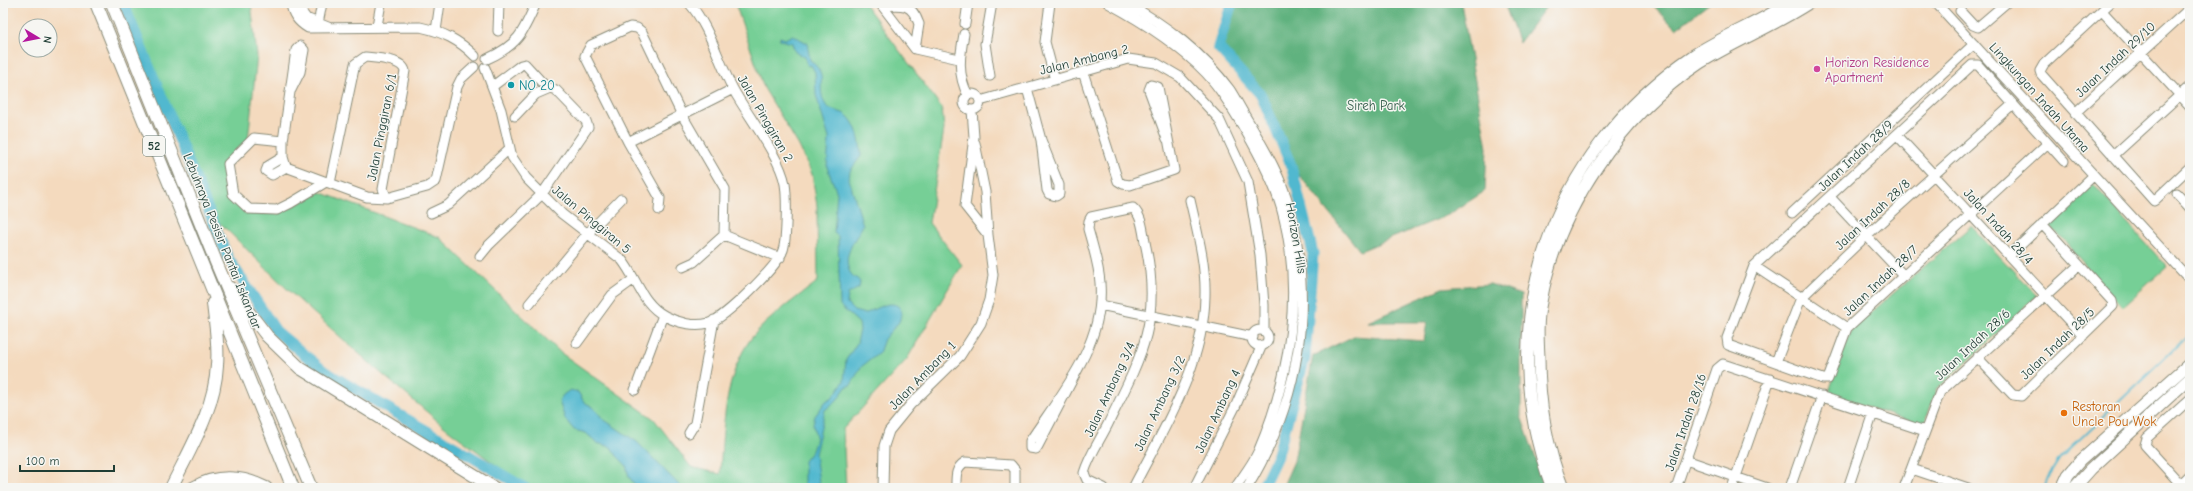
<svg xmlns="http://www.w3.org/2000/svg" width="2193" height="491" viewBox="0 0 2193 491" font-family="'Comic Neue',sans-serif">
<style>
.green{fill:#76cf96;stroke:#4a8665}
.forest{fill:#60b27f;stroke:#40785a}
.water{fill:#51b8cf;stroke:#387a82}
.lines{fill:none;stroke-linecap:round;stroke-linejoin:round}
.stream{stroke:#51b8cf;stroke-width:2}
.river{stroke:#51b8cf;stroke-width:11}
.minor-casing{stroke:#8a8c79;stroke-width:11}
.major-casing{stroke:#8a8c79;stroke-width:13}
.highway-casing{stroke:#8a8c79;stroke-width:14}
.minor{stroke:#fff;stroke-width:9}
.major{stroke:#fff;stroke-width:11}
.highway{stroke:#fff;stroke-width:12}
.hotel-dot{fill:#d1479c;stroke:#f6f6f2;stroke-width:1.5}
.culture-dot{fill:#0f9aa8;stroke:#f6f6f2;stroke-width:1.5}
.food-dot{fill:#e8710a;stroke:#f6f6f2;stroke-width:1.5}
.labels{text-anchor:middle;stroke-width:3;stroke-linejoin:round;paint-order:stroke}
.shield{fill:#f6f6f2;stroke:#60746d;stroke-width:1}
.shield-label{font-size:12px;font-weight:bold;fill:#1f3d34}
.street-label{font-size:13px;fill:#1f3d34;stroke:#f6f6f2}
.hotel-label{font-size:13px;fill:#b23c85;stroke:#f6f6f2;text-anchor:start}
.culture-label{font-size:13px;fill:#0d838f;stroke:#f6f6f2;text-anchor:start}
.park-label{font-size:13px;fill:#305a48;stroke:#f6f6f2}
.food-label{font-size:13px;fill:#c56008;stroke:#f6f6f2;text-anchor:start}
</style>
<rect width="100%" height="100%" fill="#f6f6f2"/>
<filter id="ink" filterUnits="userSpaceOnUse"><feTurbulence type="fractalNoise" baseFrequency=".025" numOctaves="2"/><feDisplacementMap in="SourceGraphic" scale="8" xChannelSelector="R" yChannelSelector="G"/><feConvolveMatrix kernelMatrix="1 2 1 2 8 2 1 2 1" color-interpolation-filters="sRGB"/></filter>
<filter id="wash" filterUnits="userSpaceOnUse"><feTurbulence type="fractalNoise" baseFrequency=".012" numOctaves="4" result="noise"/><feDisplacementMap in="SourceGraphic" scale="16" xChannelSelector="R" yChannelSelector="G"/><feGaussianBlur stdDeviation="0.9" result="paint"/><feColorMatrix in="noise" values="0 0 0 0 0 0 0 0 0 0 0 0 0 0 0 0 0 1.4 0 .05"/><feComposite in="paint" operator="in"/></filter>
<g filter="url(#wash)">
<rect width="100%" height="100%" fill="#f4dabe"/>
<path class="green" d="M127 3H251L257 56 248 140 222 163 227 193 246 214H278L320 192 439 237 561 353 654 419 691 467 720 474C723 430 724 372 753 336 771 315 797 298 818 281L817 206 812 174 799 146 764 88 735 3H864L942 108 944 129 929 223 962 265 907 359 843 429 846 488H527L524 486 446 428 382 374 289 291 218 221 199 184Z
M2093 184 2167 267 2122 307 2049 224Z
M1971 226 2037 296 1936 390 1924 426 1828 394 1851 330Z"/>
<path class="forest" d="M1232 3H1461L1487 148 1485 191 1448 215 1360 251 1291 165 1261 95 1218 47Z
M1504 3H1549L1519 43Z
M1651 3H1710L1676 29Z
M1490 284 1521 295V416L1546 488H1282L1294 461 1313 356 1354 336 1424 341 1427 322H1368L1442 288Z"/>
<path class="water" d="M793 35 807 43 810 60C830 77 816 82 824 102 828 111 837 110 845 114 857 122 861 143 861 156L850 171 849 179 863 225C856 239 840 257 851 274 854 278 858 278 860 282L859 288 848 294 847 304 854 311 865 314C875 309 897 295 902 313L899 322 884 339 879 353 861 367 851 385 846 387 837 400 825 410 815 454 820 488H804V461L812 451 815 442 816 436 813 425 815 416 826 401 833 397 844 381 846 360 857 343 860 330 859 323 840 306 838 236 834 233 837 193 827 167 829 138 816 95 815 72 811 65 808 66 805 57 795 52 792 43 780 40V37L785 39Z
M570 390 578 392 584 402 593 407 603 419 637 442 682 488H651L635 485 629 477 626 465 617 456 611 447 597 443 586 433 574 430 565 419 559 401 563 395Z"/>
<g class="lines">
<path class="stream" d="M2044 488 2048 477 2060 458 2190 334"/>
<path class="river" d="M123 3 228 258 276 331 324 371 525 488
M1232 3 1218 47 1261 95 1291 165 1313 253 1305 358 1278 454 1262 488"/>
</g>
</g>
<g filter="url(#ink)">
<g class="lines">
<g class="minor-casing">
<path id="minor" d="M291 3C292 15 298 22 308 28L420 27C443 32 459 40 475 56
M295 3 306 18 328 27
M880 3 915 49 959 59
M1050 3 1045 42 1055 80
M1108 3C1143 22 1178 44 1206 73 1222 90 1233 110 1245 130 1259 154 1273 180 1281 207 1304 288 1291 376 1258 452 1252 465 1243 476 1235 488
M1126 3C1165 24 1204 54 1230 90 1237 101 1243 113 1250 124 1265 150 1281 177 1289 206 1315 305 1300 401 1247 488
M1936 3 2190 280
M2110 3 2044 64 2040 71 2041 74 2154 201 2190 167
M882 6C902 4 912 3 919 24L915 49
M1960 11 1973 25 1978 27 2006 3
M2102 11 2190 106
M318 24 322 3
M965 24 968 3
M377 26 381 3
M436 31 440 3
M498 31 499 3
M964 34C960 55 957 75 968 95
M487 59C518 45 523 33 536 3
M485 68 501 110 512 157 526 178 562 214 622 260C637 279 642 304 665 316 678 323 695 327 709 323 725 318 778 266 783 250 787 238 787 196 785 184 780 156 747 115 733 89 718 61 710 27 689 3
M1083 72 1118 181 1123 184 1130 185 1174 170 1158 87 1151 85 1149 90 1167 139
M990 76 985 44 992 3
M493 86 521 65 525 64 547 88
M1027 88 1041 140 1059 185V194L1056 196 1049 194 1047 190 1041 140
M291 90 300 72 304 50 300 46 296 50 283 141V157L286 167 367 197 387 198 427 187 436 181 457 87 461 79 474 67
M964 102a8 8 0 1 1 16 0a8 8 0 1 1-16 0Z
M980 101 1128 59 1156 63 1180 77 1219 119 1248 182 1260 255 1264 305V331
M2075 113 2190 8
M1897 135 2083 336
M283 141 254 138 228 164 233 194 249 209 277 210 291 203 326 182
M628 142 733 89
M975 143 985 192 988 235
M2048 143 1847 328 1828 379H1823L1728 345 1727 338 1754 266 1972 65H1978L2063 160 2064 161
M2113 156 2190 86
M283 157 268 166 266 171 272 175 286 167
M330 183 355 64 365 57C376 58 402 59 405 71L383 189 387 198
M2177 194 2190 208
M1830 197 1904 276
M659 210 660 198 628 142 585 56 591 45 630 27 637 28 642 32 682 115 725 189 724 235 694 262 683 267
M431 213 448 205 510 148
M1792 213 1974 44
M724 235 780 258
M480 256 489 245 542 194 588 127 586 121 556 90 550 88 536 94 515 116
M2009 256 2093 176
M1754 266 1847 328
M529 304 588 233 621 199
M1100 305 1253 337
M1252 338a8 8 0 1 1 16 0a8 8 0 1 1-16 0Z
M577 343 612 295 634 279
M1977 357 2013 395 2021 396 2113 306 2112 301 2042 224
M1776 362 1801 298 1866 236 2013 104
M1080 365 1038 446 1036 449 1030 448V441C1061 394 1105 344 1100 283 1099 265 1093 247 1088 229L1089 221 1091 217 1133 208C1143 217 1143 234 1146 247 1162 322 1140 359 1108 424 1100 440 1089 456 1084 473L1087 480 1104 488
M635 390 663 315
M689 433 695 423 714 320
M1686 460 1767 488
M1912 469 1968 488
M2181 485 2190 476
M883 488 884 446 889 431 911 404 960 356 981 323 989 300 993 275 988 235 965 206 974 137 972 110
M956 488C956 477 955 468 965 462L1011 465 1015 470V488
M1133 488C1164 428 1204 365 1205 296 1206 263 1197 231 1190 200
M1194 488 1236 405 1262 345
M1676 488 1717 369 1723 364 1925 431
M1732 488 1770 379
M1790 488 1822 396
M1848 488 1873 413
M1904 488 1940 392 2079 265
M2184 488 2145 445 2147 438 2190 399"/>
</g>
<g class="major-casing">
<path id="major" d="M1552 488C1490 324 1549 153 1694 55 1724 35 1759 23 1789 3
M1563 488C1546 445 1539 403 1539 357 1538 338 1537 320 1541 302 1557 209 1621 115 1700 63 1735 41 1774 26 1809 3
M2062 488 2068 475 2080 461 2190 363
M2074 488 2091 469 2190 378"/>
</g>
<g class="highway-casing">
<path id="highway" d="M96 3 293 488
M112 3 216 262 311 488
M230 288 267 336 300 368 494 488
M171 488C190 449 215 409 217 365 219 344 215 324 213 303
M193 488C216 474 243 476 266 488"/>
</g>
<use href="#minor" class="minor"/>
<use href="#major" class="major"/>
<use href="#highway" class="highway"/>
</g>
</g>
<circle class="hotel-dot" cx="1817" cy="69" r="4"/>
<circle class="culture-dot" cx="511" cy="85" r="4"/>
<circle class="food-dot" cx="2064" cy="413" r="4"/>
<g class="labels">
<rect class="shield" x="143" y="136" width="22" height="20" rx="3"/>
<g class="shield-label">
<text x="154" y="150">52</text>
</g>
<g class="street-label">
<text transform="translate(1084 59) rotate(-14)" y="5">Jalan Ambang 2</text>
<text transform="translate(2115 59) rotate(-43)" y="5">Jalan Indah 29/10</text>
<text transform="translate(2040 97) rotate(48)" y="5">Lingkungan Indah Utama</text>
<text transform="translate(766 118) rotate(60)" y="5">Jalan Pinggiran 2</text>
<text transform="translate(381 127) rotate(-79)" y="5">Jalan Pinggiran 6/1</text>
<text transform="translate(1855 155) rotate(-43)" y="5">Jalan Indah 28/9</text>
<text transform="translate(1872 214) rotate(-43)" y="5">Jalan Indah 28/8</text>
<text transform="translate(592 219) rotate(40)" y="5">Jalan Pinggiran 5</text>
<text transform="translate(1999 226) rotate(48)" y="5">Jalan Indah 28/4</text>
<text transform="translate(1297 238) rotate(80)" y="5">Horizon Hills</text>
<text transform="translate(223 241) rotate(68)" y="5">Lebuhraya Pesisir Pantai Iskandar</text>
<text transform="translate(1880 280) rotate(-43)" y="5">Jalan Indah 28/7</text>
<text transform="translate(2057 343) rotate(-44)" y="5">Jalan Indah 28/5</text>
<text transform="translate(1972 344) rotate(-43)" y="5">Jalan Indah 28/6</text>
<text transform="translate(922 375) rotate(-46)" y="5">Jalan Ambang 1</text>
<text transform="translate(1109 389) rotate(-65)" y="5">Jalan Ambang 3/4</text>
<text transform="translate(1159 403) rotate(-65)" y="5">Jalan Ambang 3/2</text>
<text transform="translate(1217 411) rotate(-65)" y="5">Jalan Ambang 4</text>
<text transform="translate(1685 422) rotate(-71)" y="5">Jalan Indah 28/16</text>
</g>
<g class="hotel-label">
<text x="1825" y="67">Horizon Residence<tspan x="1825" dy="15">Apartment</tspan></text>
</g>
<g class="culture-label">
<text x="519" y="90">NO 20</text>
</g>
<g class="park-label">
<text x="1376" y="110">Sireh Park</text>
</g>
<g class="food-label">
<text x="2072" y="411">Restoran<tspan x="2072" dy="15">Uncle Pou Wok</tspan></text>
</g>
</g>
<rect width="2193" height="491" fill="none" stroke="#f6f6f2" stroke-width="16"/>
<g transform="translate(38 38) rotate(100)"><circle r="19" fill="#f6f6f2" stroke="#a0aca6"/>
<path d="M0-3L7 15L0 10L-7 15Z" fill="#b5179e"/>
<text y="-6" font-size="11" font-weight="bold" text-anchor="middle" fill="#1f3d34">N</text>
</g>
<path d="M20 465v6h94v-6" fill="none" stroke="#1f3d34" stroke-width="2"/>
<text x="26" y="465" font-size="12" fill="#1f3d34" stroke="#f6f6f2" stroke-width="3" paint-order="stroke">100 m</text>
</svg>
